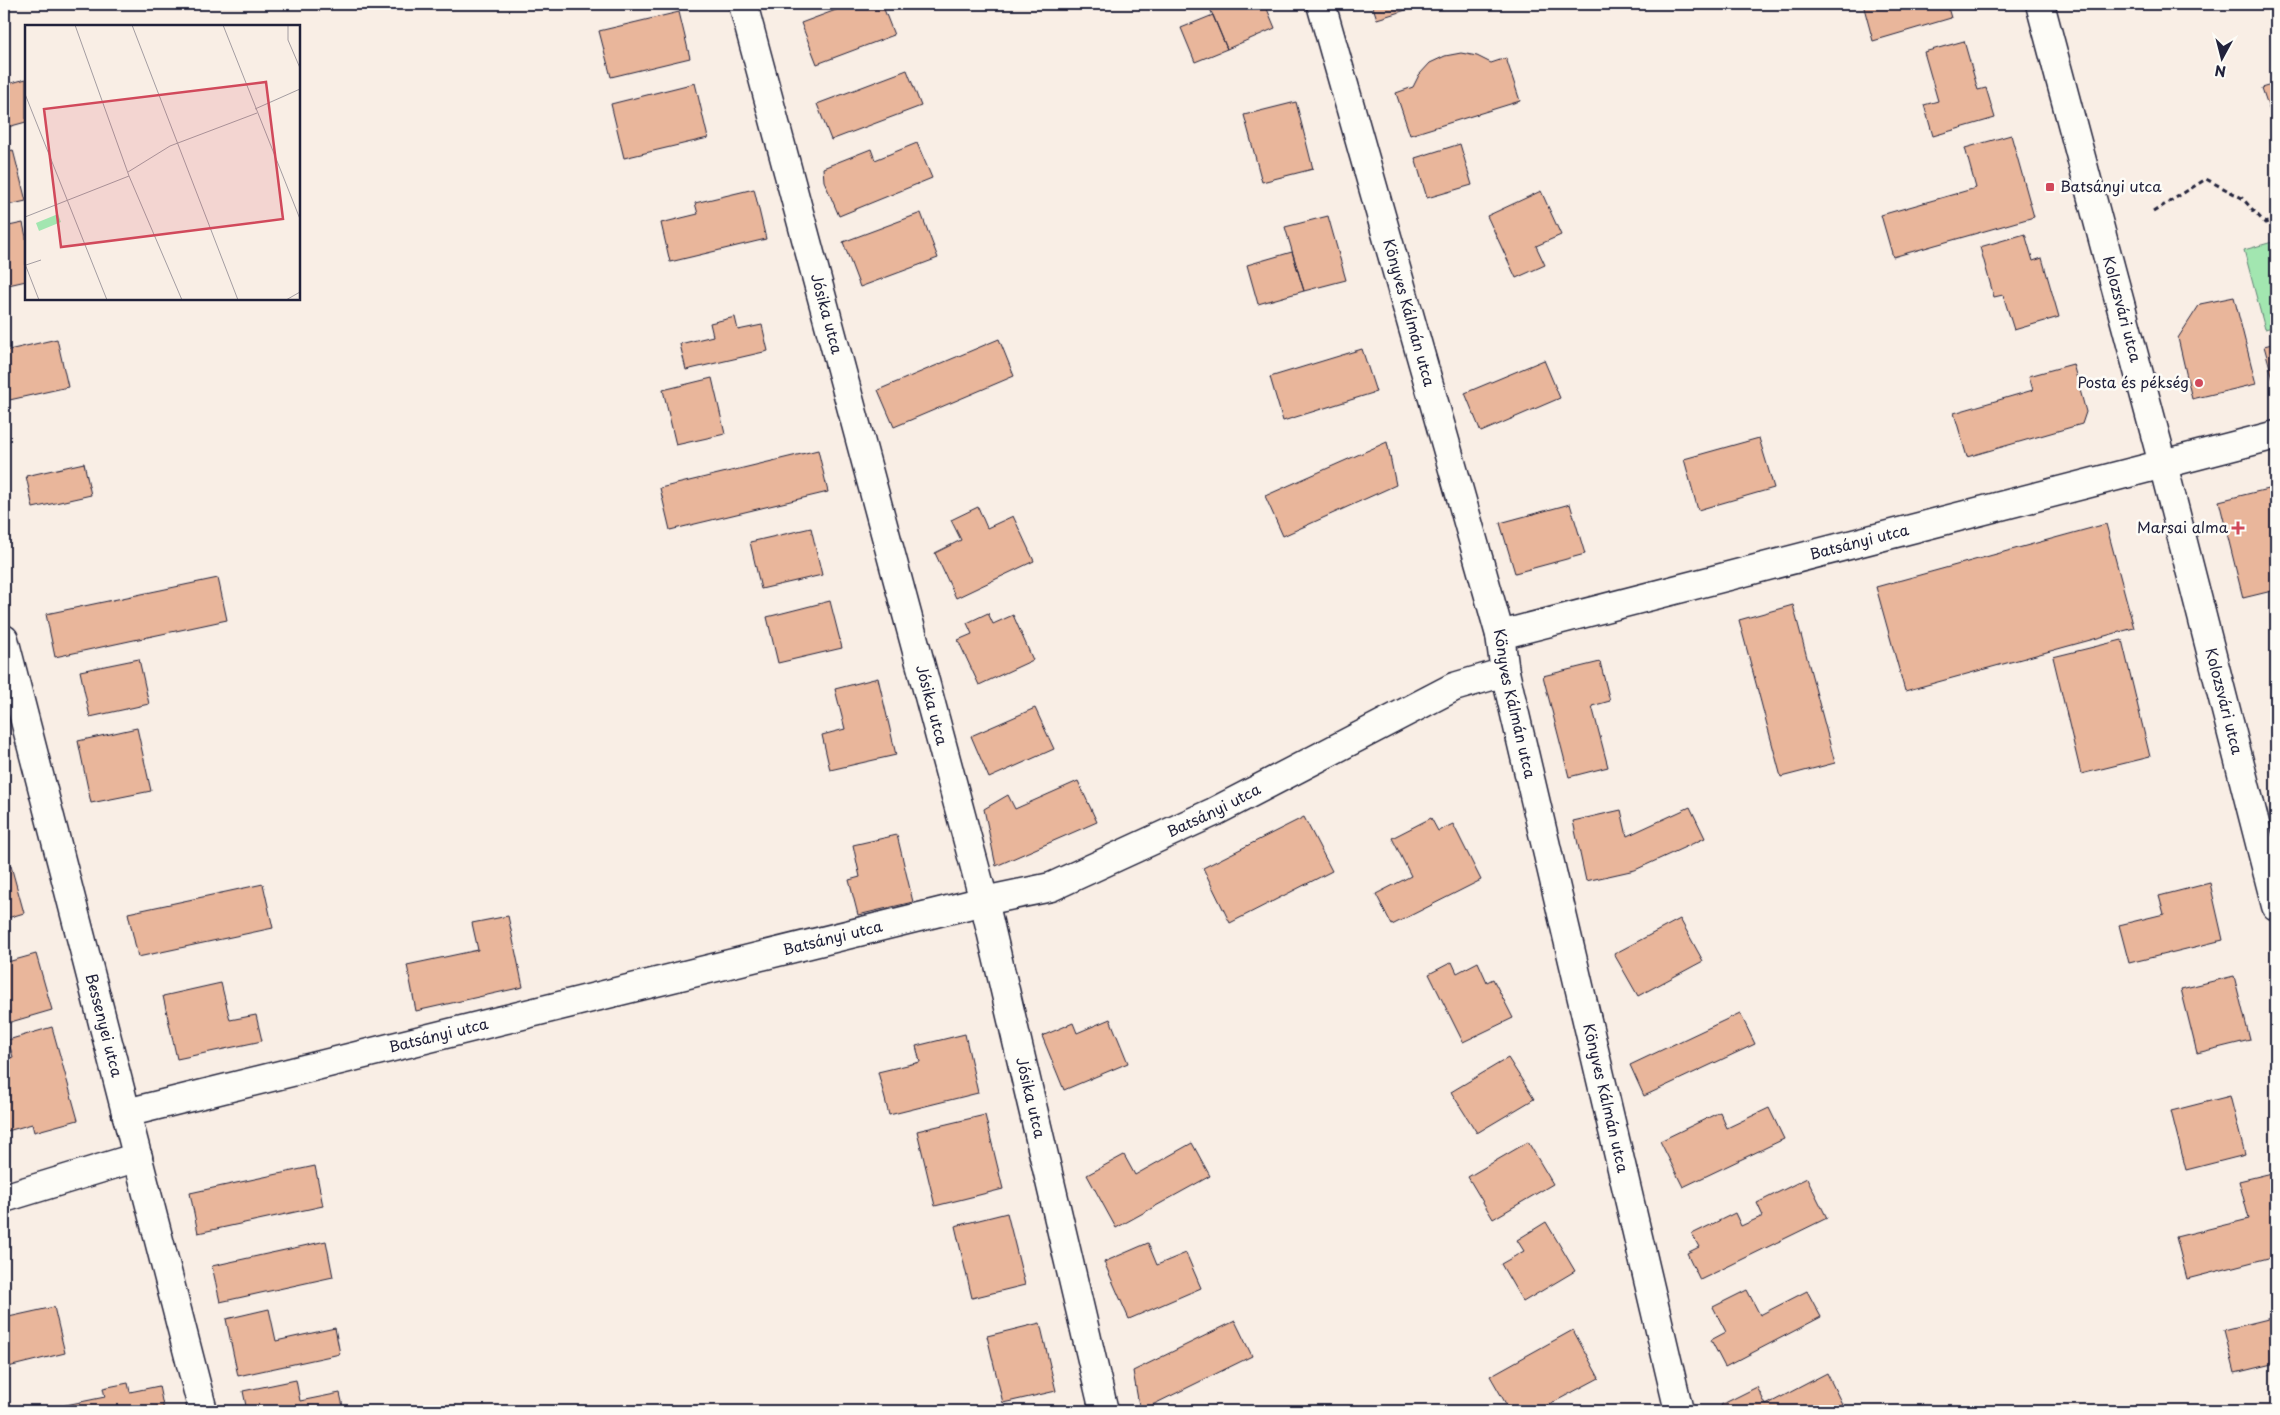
<svg xmlns="http://www.w3.org/2000/svg" width="2280" height="1415" viewBox="0 0 2280 1415" font-family="'Playpen Sans',sans-serif">
<style>
.green{fill:#a2e6b0;stroke:#628476}
.building{fill:#e9b69b;stroke:#22223b}
.lines{fill:none;stroke-linecap:round;stroke-linejoin:round}
.minor-casing{stroke:#22223b;stroke-width:31}
.tertiary-casing{stroke:#22223b;stroke-width:31}
.path{stroke:#22223b;stroke-width:3;stroke-dasharray:5 4;stroke-linecap:butt}
.minor{stroke:#fdfcf7;stroke-width:28}
.tertiary{stroke:#fdfcf7;stroke-width:28}
.poi-dot{fill:#d1495b;stroke:#fdfcf7;stroke-width:2}
.labels{text-anchor:middle;stroke-width:5;stroke-linejoin:round;paint-order:stroke}
.poi-label{font-size:15px;fill:#22223b;stroke:#fdfcf7;text-anchor:end}
.street-label{font-size:15px;fill:#22223b;stroke:#fdfcf7}
.inset-road{fill:none;stroke:#a39ca1;stroke-width:1}
.view{fill:#d1495b;fill-opacity:0.15;stroke:#d1495b;stroke-width:2.5}
.inset-edge{fill:none;stroke:#22223b;stroke-width:2.5}
</style>
<rect width="100%" height="100%" fill="#f9eee5"/>
<filter id="ink" filterUnits="userSpaceOnUse"><feTurbulence type="fractalNoise" baseFrequency=".02" numOctaves="2"/><feDisplacementMap in="SourceGraphic" scale="10" xChannelSelector="R" yChannelSelector="G"/><feConvolveMatrix kernelMatrix="1 2 1 2 8 2 1 2 1" color-interpolation-filters="sRGB"/></filter>
<g filter="url(#ink)">
<path class="green" d="M2276 241V326L2265 329 2244 250Z"/>
<path class="building" d="M852 4H882L894 35 817 64 801 23Z
M1208 4H1265L1275 28 1227 49Z
M1372 4H1425L1377 19Z
M1863 4H1947L1951 18 1873 41Z
M679 12 690 58 611 77 599 31Z
M1213 15 1227 49 1195 62 1181 28Z
M1964 41 1978 90 1986 88 1995 118 1933 136 1924 105 1938 101 1924 52Z
M1461 53 1477 56 1491 63 1506 58 1520 101 1410 135 1396 93 1413 87 1419 75 1430 63 1445 56Z
M907 70 921 106 831 140 817 104Z
M26 79V122L4 128V85Z
M695 83 708 138 624 158 611 104Z
M2276 84V129L2262 88Z
M1296 102 1313 169 1262 182 1244 115Z
M2011 135 2034 217 1893 257 1881 215 1976 188 1965 148Z
M917 143 932 178 839 216 824 181 823 168 871 149 875 160Z
M1460 144 1472 185 1427 198 1415 158Z
M13 150 26 201 4 206V152Z
M754 189 766 239 670 262 661 223 698 214 695 203Z
M1541 191 1561 235 1536 246 1545 265 1516 278 1487 216Z
M921 213 938 258 860 287 843 242Z
M1328 216 1346 280 1304 291 1285 227Z
M23 223 26 237V281L4 286V227Z
M2025 234 2033 261 2042 258 2059 317 2014 330 2003 295 1994 297 1980 247Z
M1292 252 1304 291 1258 304 1247 265Z
M2234 297 2256 384 2192 399 2178 338 2200 304Z
M735 317 738 330 762 325 768 351 686 370 680 344 713 336 710 323Z
M57 339 68 387 5 401 4 351Z
M999 339 1014 376 894 427 878 390Z
M2276 343V378L2273 379 2264 346Z
M1362 349 1376 392 1283 421 1270 377Z
M1544 360 1560 398 1481 432 1465 393Z
M2073 364 2086 412 2082 424 1967 457 1954 413 2033 390 2029 376Z
M712 378 725 434 676 445 663 390Z
M1759 438 1774 488 1698 510 1684 459Z
M1387 442 1396 485 1283 536 1265 496Z
M818 450 828 492 670 530 660 488Z
M84 463 91 495 33 508 26 476Z
M2276 487V590L2243 598 2219 501Z
M1570 504 1585 554 1515 573 1500 523Z
M978 507 987 528 1013 516 1034 561 956 598 935 553 961 540 951 520Z
M2106 524 2134 628 1905 691 1876 587Z
M811 528 822 575 761 589 750 542Z
M218 578 227 620 55 657 46 614Z
M830 601 842 648 778 663 767 617Z
M1793 605 1835 763 1781 777 1739 620Z
M988 613 993 624 1013 615 1033 660 979 685 958 640 972 634 967 623Z
M2122 640 2150 757 2081 774 2053 657Z
M139 659 149 704 90 717 80 671Z
M1600 662 1610 701 1592 706 1608 767 1569 777 1543 676Z
M878 678 896 755 830 770 822 735 845 729 835 689Z
M2276 688V709L2271 690Z
M1035 708 1054 749 989 778 971 736Z
M137 728 151 791 91 803 78 741Z
M1078 781 1097 822 996 866 984 809 1008 795 1015 809Z
M1690 807 1705 838 1635 870 1586 881 1573 821 1621 810 1627 836Z
M1304 817 1332 871 1230 923 1203 868Z
M1431 818 1438 831 1453 824 1481 880 1392 925 1376 894 1411 876 1392 838Z
M897 835 913 902 858 915 849 880 860 877 853 845Z
M11 866 24 913 4 919V868Z
M2210 883 2223 940 2129 963 2119 925 2164 914 2159 896Z
M263 884 273 928 138 957 128 913Z
M508 916 523 987 416 1011 407 965 478 950 472 923Z
M1680 919 1703 961 1638 996 1614 954Z
M36 954 52 1010 4 1024V963Z
M1452 962 1457 973 1478 962 1487 982 1493 979 1513 1018 1463 1042 1429 974Z
M2234 976 2250 1040 2197 1053 2181 989Z
M221 983 230 1020 256 1015 262 1041 177 1059 163 996Z
M1740 1013 1755 1044 1644 1096 1630 1065Z
M1110 1019 1128 1063 1064 1090 1042 1036 1073 1023 1077 1033Z
M52 1027 78 1120 34 1132 32 1124 4 1132V1091L9 1089 4 1073V1060L13 1057 8 1040Z
M965 1034 978 1093 889 1115 878 1072 920 1062 916 1046Z
M1508 1058 1534 1099 1477 1133 1451 1092Z
M2230 1096 2245 1155 2186 1170 2171 1111Z
M1769 1108 1784 1139 1683 1187 1660 1141 1720 1112 1727 1128Z
M985 1115 1003 1189 935 1206 917 1131Z
M1528 1142 1553 1184 1493 1219 1468 1177Z
M1192 1143 1210 1176 1116 1228 1087 1175 1124 1155 1135 1175Z
M315 1166 323 1206 198 1233 190 1193Z
M2276 1172V1256L2187 1279 2176 1237 2249 1219 2239 1181Z
M1807 1178 1827 1218 1700 1280 1687 1253 1699 1247 1692 1234 1735 1213 1741 1226 1763 1216 1757 1203Z
M1007 1213 1025 1285 972 1298 955 1226Z
M1546 1222 1575 1271 1523 1302 1501 1264 1524 1251 1517 1240Z
M326 1241 333 1277 220 1302 212 1266Z
M1148 1243 1157 1265 1186 1253 1201 1288 1129 1319 1104 1262Z
M1747 1290 1760 1315 1807 1291 1821 1317 1725 1367 1711 1340 1726 1332 1713 1307Z
M54 1307 65 1353 4 1368V1318Z
M269 1309 276 1341 335 1328 340 1354 238 1376 226 1319Z
M2276 1317V1363L2235 1373 2224 1330Z
M1235 1321 1252 1356 1140 1411 1133 1371Z
M1040 1323 1056 1391 1003 1403 987 1336Z
M1573 1330 1599 1378 1537 1411H1510L1490 1376Z
M1827 1373 1842 1404 1827 1411H1724L1721 1405 1757 1387 1766 1405Z
M296 1380 300 1401 340 1393 344 1411H247L243 1391Z
M128 1383 130 1392 159 1386 164 1411H62L61 1406 105 1397 103 1388Z"/>
<g class="lines">
<g class="minor-casing">
<g id="minor">
<path id="s1" d="M743 4 984 901 1104 1411"/>
<path id="s2" d="M1321 4 1500 635 1505 672 1679 1411"/>
<path id="s3" d="M1500 635 2276 435"/>
<path id="s4" d="M4 639 203 1411"/>
<path id="s5" d="M126 1113 984 901 1051 887 1214 812 1454 687 1505 672"/>
<path d="M4 1198 138 1157"/>
</g>
</g>
<g class="tertiary-casing">
<g id="tertiary">
<path id="s6" d="M2040 4 2163 464 2276 906"/>
</g>
</g>
<path class="path" d="M2153 212 2206 179 2242 198 2265 223 2276 219"/>
<use href="#minor" class="minor"/>
<use href="#tertiary" class="tertiary"/>
</g>
</g>
<g class="poi-dot">
<rect x="2045" y="182" width="10" height="10" rx="2.5"/>
<circle cx="2199" cy="383" r="5"/>
<path d="M2235.5 520.5h5v5h5v5h-5v5h-5v-5h-5v-5h5z"/>
</g>
<g class="labels">
<g class="poi-label">
<text x="2060" y="192" text-anchor="start">Batsányi utca</text>
<text x="2189" y="388">Posta és pékség</text>
<text x="2228" y="533">Marsai alma</text>
</g>
<g class="street-label">
<text dy="5" stroke="none"><textPath href="#s6" startOffset="316">Kolozsvári utca</textPath></text>
<text dy="5" stroke="none"><textPath href="#s2" startOffset="321">Könyves Kálmán utca</textPath></text>
<text dy="5" stroke="none"><textPath href="#s1" startOffset="321">Jósika utca</textPath></text>
<text dy="5" stroke="none"><textPath href="#s3" startOffset="371">Batsányi utca</textPath></text>
<text dy="5" stroke="none"><textPath href="#s6" startOffset="721">Kolozsvári utca</textPath></text>
<text dy="5" stroke="none"><textPath href="#s2" startOffset="726">Könyves Kálmán utca</textPath></text>
<text dy="5" stroke="none"><textPath href="#s1" startOffset="726">Jósika utca</textPath></text>
<text dy="5" stroke="none"><textPath href="#s5" startOffset="1132">Batsányi utca</textPath></text>
<text dy="5" stroke="none"><textPath href="#s5" startOffset="728">Batsányi utca</textPath></text>
<text dy="5" stroke="none"><textPath href="#s4" startOffset="399">Bessenyei utca</textPath></text>
<text dy="5" stroke="none"><textPath href="#s5" startOffset="322">Batsányi utca</textPath></text>
<text dy="5" stroke="none"><textPath href="#s1" startOffset="1131">Jósika utca</textPath></text>
<text dy="5" stroke="none"><textPath href="#s2" startOffset="1131">Könyves Kálmán utca</textPath></text>
</g>
</g>
<g transform="translate(25 25)">
<rect width="275" height="275" fill="#f9eee5"/>
<path d="M33 189 36 197 14 206 11 198Z" fill="#a2e6b0"/>
<path class="inset-road" d="M50 0 104 151 157 275M107 0 213 275M198 0 275 194M263 0V15L275 43M0 69 82 275M230 84 275 64M103 147 145 121 232 88M0 192 104 151M0 239 14 275M1 240 16 235M261 275 275 267"/>
<path class="view" d="M241 57 258 194 36 222 19 84Z"/>
<rect width="275" height="275" class="inset-edge"/>
</g>
<rect width="2280" height="1415" fill="none" stroke="#fdfcf7" stroke-width="20"/>
<rect x="10" y="10" width="2260" height="1395" fill="none" stroke="#22223b" stroke-width="2" filter="url(#ink)"/>
<g transform="translate(2222 58) rotate(187)" stroke="#fdfcf7" stroke-width="4" paint-order="stroke">
<path d="M0-4L9 19L0 12L-9 19Z" fill="#22223b"/>
<text y="-8" font-size="14" font-weight="bold" text-anchor="middle" fill="#22223b">N</text>
</g>
</svg>
